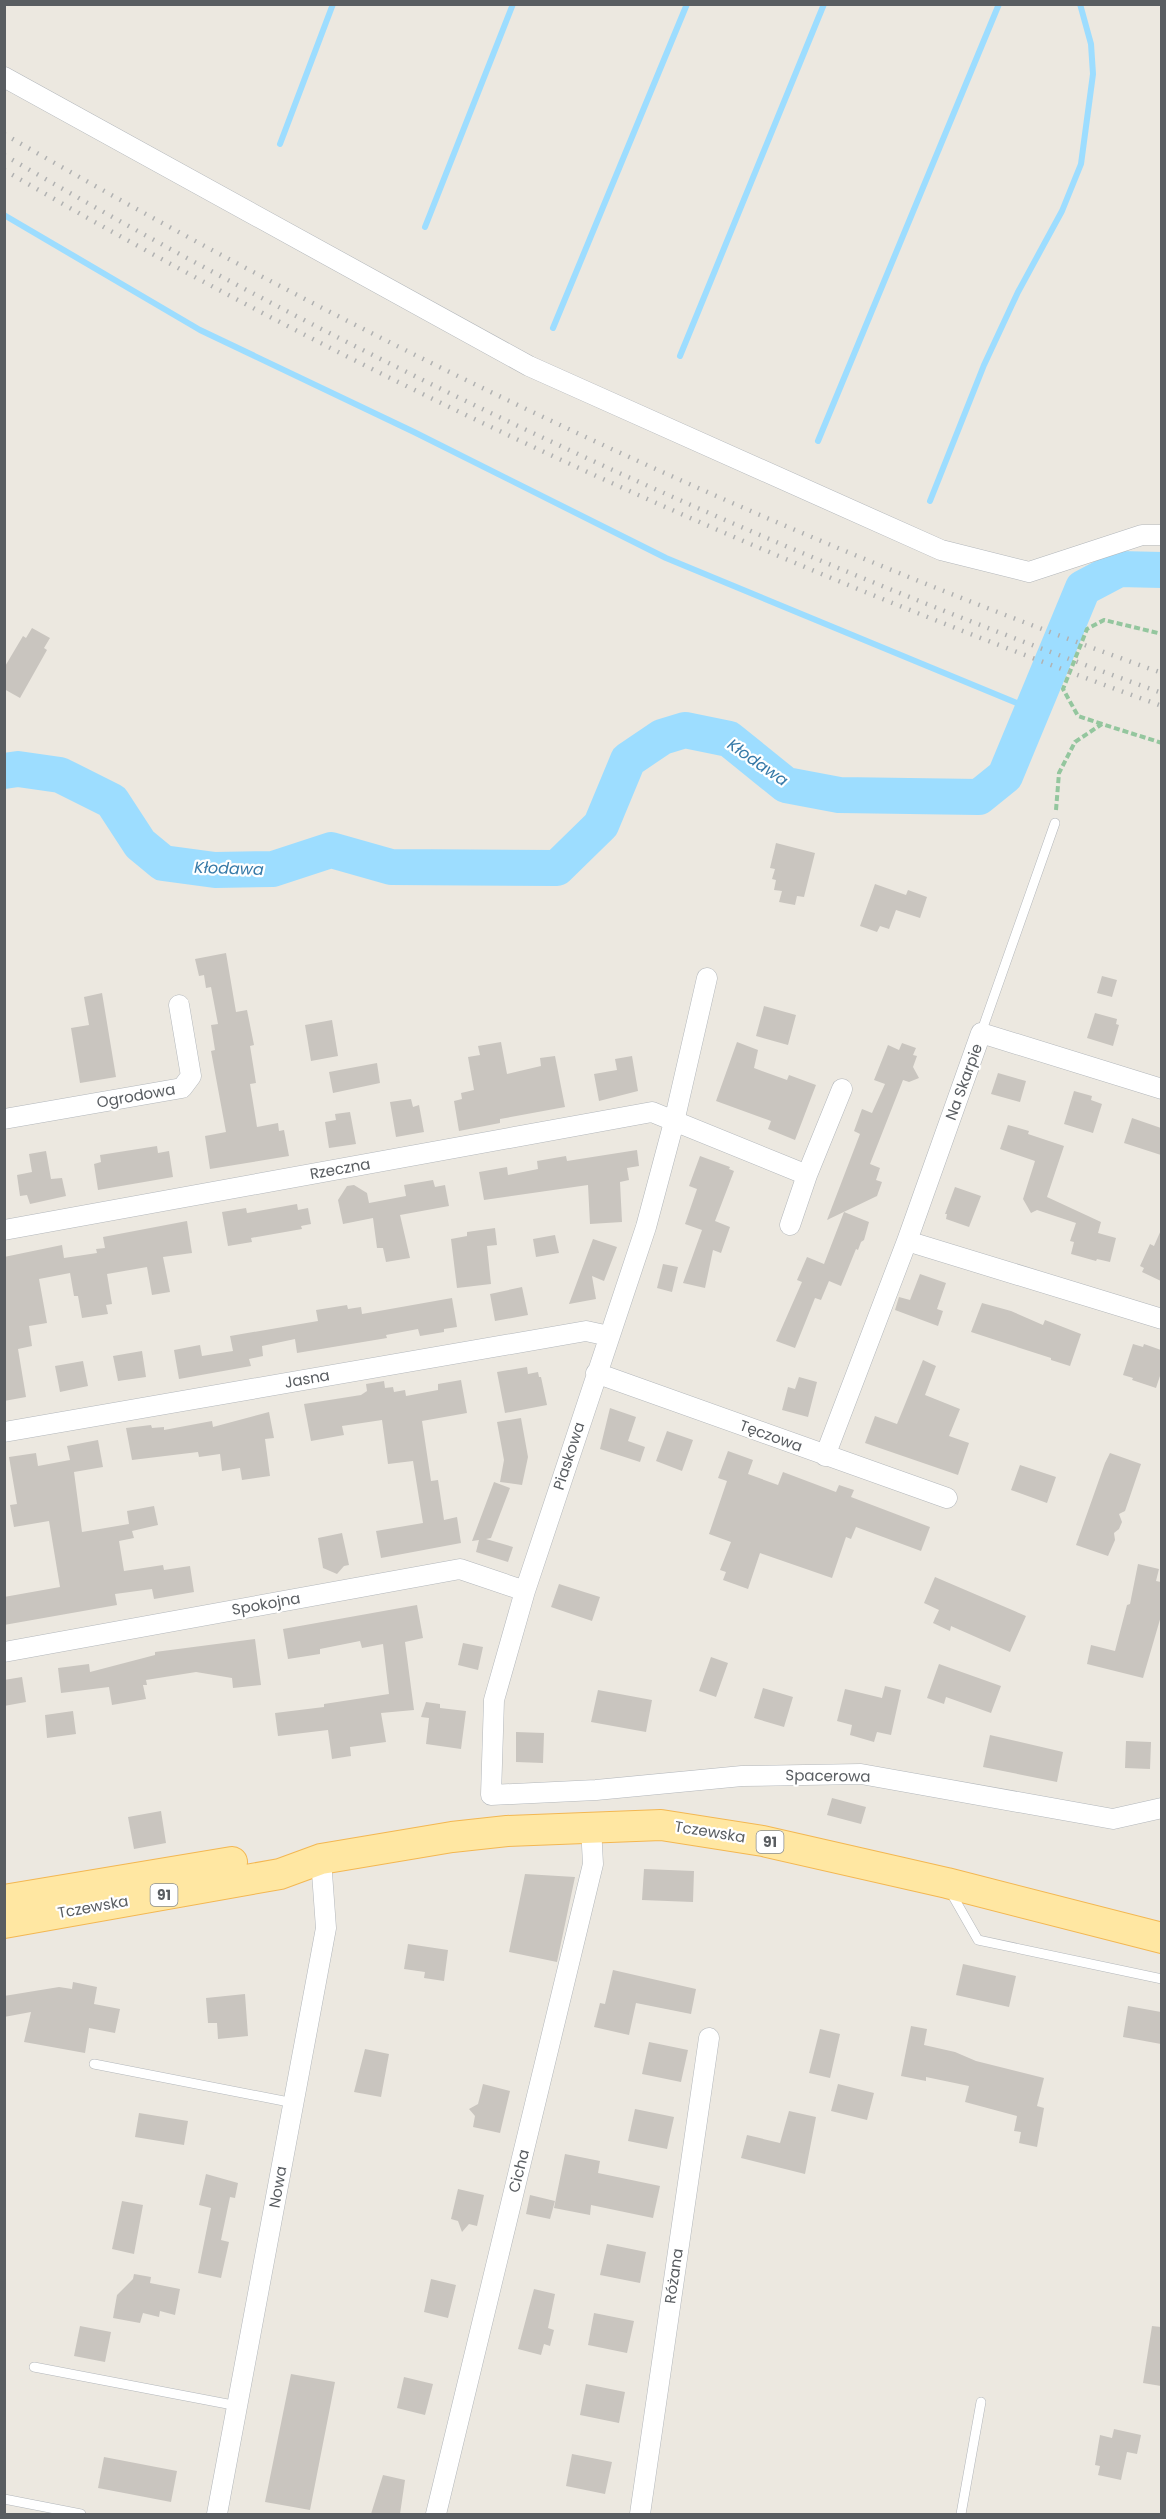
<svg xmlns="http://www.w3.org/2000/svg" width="1166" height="2519" viewBox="0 0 1166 2519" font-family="Poppins,sans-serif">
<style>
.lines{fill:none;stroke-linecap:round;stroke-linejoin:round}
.stream{stroke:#9dddff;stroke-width:6}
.river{stroke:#9dddff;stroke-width:36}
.building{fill:#c9c5bf}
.lane-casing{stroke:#b3b7bb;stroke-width:10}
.street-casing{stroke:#b3b7bb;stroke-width:21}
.primary-casing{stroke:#f3b752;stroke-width:32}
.path{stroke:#94c69e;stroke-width:4;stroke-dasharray:6 3;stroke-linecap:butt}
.lane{stroke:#fff;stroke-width:9}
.street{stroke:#fff;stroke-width:20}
.primary{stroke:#ffe7a2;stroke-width:30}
.rail{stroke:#b1b2b2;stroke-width:4.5;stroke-dasharray:1.5 8;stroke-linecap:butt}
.labels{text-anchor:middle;stroke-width:4.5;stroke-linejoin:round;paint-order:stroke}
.shield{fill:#fff;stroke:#8b8e90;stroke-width:1.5}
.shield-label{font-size:14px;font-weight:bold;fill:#595d61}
.street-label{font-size:15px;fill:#595d61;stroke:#fff}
.water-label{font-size:16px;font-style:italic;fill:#377aa8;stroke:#fff}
</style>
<rect width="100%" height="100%" fill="#ece8e0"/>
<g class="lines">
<path class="stream" d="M280 144 333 4
M4 215 200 330 414 432 666 558 1034 710
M425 227 513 4
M553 328 687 4
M680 356 824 4
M818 441 999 4
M930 501 984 365 1018 292 1062 211 1081 164 1093 74 1091 44 1080 4"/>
<path class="river" d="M4 771 18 769 60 775 112 801 140 844 163 863 215 870 273 869 331 850 391 867 557 868 601 825 628 760 662 737 685 730 729 739 786 785 839 795 979 797 1005 776 1083 588 1119 569 1162 570"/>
</g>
<path class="building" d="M32 628 50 638 44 648 47 650 20 698 4 689V668L23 636 26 638Z
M776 843 815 853 804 897 797 896 795 905 779 902 782 891 774 890 776 880 772 879 775 869 770 868Z
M875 884 906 895 908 890 927 897 920 918 896 910 889 929 880 926 877 932 860 926Z
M226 953 236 1012 247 1010 254 1045 250 1046 256 1083 250 1084 257 1127 278 1123 279 1131 284 1130 289 1156 210 1169 205 1136 226 1132 211 1051 215 1050 211 1025 218 1024 211 987 206 988 204 975 199 976 195 959Z
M1102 976 1117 980 1112 997 1097 993Z
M102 993 116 1077 80 1083 71 1028 89 1025 84 997Z
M764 1006 796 1015 788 1045 756 1036Z
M1095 1013 1117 1019 1116 1024 1119 1025 1113 1046 1087 1038Z
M332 1020 338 1056 311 1061 305 1025Z
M501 1042 507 1074 541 1066 540 1058 555 1056 565 1107 500 1119V1123L459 1131 454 1101 462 1099 461 1093 474 1090 468 1057 480 1055 478 1046Z
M737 1042 758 1050 754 1068 787 1080 789 1075 816 1085 795 1140 768 1129 771 1121 716 1101Z
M902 1043 916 1048 913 1055 917 1056 913 1067 919 1078 909 1082 903 1080 870 1164 880 1168 876 1180 882 1182 877 1196 827 1220 860 1134 854 1131 862 1109 872 1113 885 1084 874 1080 888 1045 899 1050Z
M632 1056 638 1091 599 1101 594 1074 617 1070 615 1059Z
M377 1063 380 1083 333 1093 329 1072Z
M998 1073 1026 1081 1020 1102 991 1094Z
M1074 1091 1092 1096 1091 1100 1102 1104 1093 1133 1064 1124Z
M411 1099 413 1107 419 1105 424 1132 396 1137 390 1102Z
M350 1112 356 1144 329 1148 325 1122 336 1120 335 1114Z
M1132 1118 1161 1128V1155L1124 1143Z
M1008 1125 1029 1131 1028 1134 1064 1146 1047 1197 1101 1222 1098 1233 1116 1238 1110 1262 1097 1259 1096 1261 1071 1254 1074 1242 1070 1241 1076 1223 1037 1210 1031 1213 1023 1199 1035 1161 1000 1149Z
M157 1146 158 1153 169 1151 173 1177 98 1190 94 1164 101 1162 100 1155Z
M637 1150 639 1166 627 1168 629 1180 620 1182 622 1222 590 1224 588 1185 484 1200 479 1172 507 1167 508 1175 538 1169 537 1161 566 1156 567 1161Z
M46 1151 51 1179 62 1178 66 1196 30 1204 27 1195 20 1196 17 1175 32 1172 29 1154Z
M700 1156 730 1167 729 1169 734 1171 715 1221 730 1227 721 1253 713 1250 705 1288 683 1283 702 1230 685 1224 697 1189 689 1186Z
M433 1180 435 1187 445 1185 449 1206 400 1215 410 1258 386 1262 383 1248H377L373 1218 343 1224 338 1200 347 1186 354 1185 367 1193 369 1203 406 1196 404 1185Z
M955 1187 981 1196 969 1227 946 1219 947 1214H945Z
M297 1204 298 1210 308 1208 311 1224 301 1226 302 1229 251 1238 252 1242 228 1246 222 1212 246 1208 247 1213Z
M844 1212 869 1222 864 1240 861 1242 858 1250 856 1249 841 1286 829 1281 821 1300 815 1298 795 1348 776 1341 802 1282 797 1280 807 1257 824 1264Z
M187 1221 192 1253 163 1257 170 1292 152 1295 147 1267 107 1274 112 1304 106 1305 108 1314 82 1318 78 1296H74L70 1273 39 1279 47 1323 29 1326 32 1346 18 1349 26 1397 4 1401V1257L62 1245 64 1258 97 1253 96 1249 105 1248 103 1237Z
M495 1228 497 1245 487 1246 491 1284 457 1288 451 1239 467 1236V1232Z
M1161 1230V1281L1142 1272 1144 1268 1140 1266 1150 1244 1154 1246Z
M555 1235 559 1253 536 1257 533 1239Z
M593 1239 617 1247 604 1281 592 1276 596 1299 569 1304Z
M663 1264 678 1267 672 1292 657 1288Z
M920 1274 946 1283 937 1309 943 1311 938 1326 895 1310 899 1297 910 1300Z
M522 1287 528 1315 495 1321 490 1294Z
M452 1298 457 1327 444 1329V1332L420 1336 418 1329 386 1335 387 1338 297 1353 295 1339 262 1346 263 1356 249 1359 251 1366 179 1379 174 1350 200 1345 202 1356 233 1351 230 1336 318 1321 316 1310 347 1305 348 1309 361 1307 362 1314Z
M982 1303 1011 1311 1043 1325 1045 1320 1081 1334 1070 1366 1051 1360V1358L971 1332Z
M1133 1344 1143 1347 1144 1344 1161 1350V1373L1156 1388 1132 1380 1133 1378 1123 1375Z
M142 1351 146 1377 118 1381 113 1356Z
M923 1360 936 1366 925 1395 960 1409 949 1436 969 1443 958 1475 865 1443 875 1416 897 1424Z
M83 1361 88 1386 60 1392 55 1366Z
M527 1367 528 1374 538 1372 539 1377H541L547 1405 505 1413 497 1372Z
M799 1377 817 1382 808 1417 782 1410 788 1387 795 1389Z
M461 1380 467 1413 422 1421 431 1481 438 1480 444 1520 457 1517 461 1543 381 1558 376 1531 423 1523 413 1461 388 1464 382 1420 342 1426 344 1435 311 1441 304 1404 361 1395 367 1391 366 1384 384 1381 385 1388 393 1387 394 1392 405 1390 406 1396 438 1390V1384Z
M610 1408 636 1417 628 1441 645 1447 640 1462 600 1449Z
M269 1412 274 1438 265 1439 270 1476 242 1480 240 1468 222 1471 220 1454 199 1457 198 1452 132 1460 126 1428 151 1425 152 1428 164 1427V1430L212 1421 213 1427Z
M521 1418 528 1457 522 1485 500 1482 504 1460 497 1422Z
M667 1431 693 1440 682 1471 656 1461Z
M98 1440 103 1467 74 1472 82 1532 129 1524 127 1511 154 1506 158 1525 132 1531 134 1538 119 1541 124 1571 163 1565 164 1570 190 1566 194 1592 154 1599 152 1589 115 1594 117 1605 4 1625V1597L60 1587 49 1521 14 1527 10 1505 17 1504 9 1457 36 1453 38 1466 70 1460 67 1446Z
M728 1451 753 1460 748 1474 778 1485 783 1472 836 1492 839 1485 854 1490 851 1497 930 1527 921 1551 856 1527 851 1539 846 1537 832 1578 760 1553 748 1589 723 1580 726 1572 720 1570 731 1542 709 1534 727 1481 718 1478Z
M1110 1453 1141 1464 1125 1511 1119 1514 1122 1522 1119 1529 1114 1533 1115 1540 1108 1556 1076 1545 1105 1463Z
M1020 1465 1056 1477 1047 1503 1011 1490Z
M494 1482 510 1488 491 1538 486 1539 513 1547 508 1562 476 1552 479 1540 472 1541Z
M342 1533 349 1565 344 1566 337 1574 323 1568 318 1538Z
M1138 1564 1159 1569 1156 1581 1161 1582V1616L1143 1678 1087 1664 1091 1645 1115 1651 1127 1605 1130 1604Z
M935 1577 1026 1616 1010 1652 951 1626 950 1631 933 1623 939 1610 924 1603Z
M559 1584 600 1597 592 1621 551 1607Z
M417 1605 423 1638 405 1642 414 1710 381 1713 386 1742 350 1747 351 1756 332 1759 328 1730 278 1736 275 1713 324 1707V1704L389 1694 383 1644 362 1648 360 1641 320 1649V1654L288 1659 283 1629Z
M255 1639 261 1685 233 1688 232 1678 196 1672 146 1680 147 1685H143L146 1699 112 1705 109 1687 61 1693 58 1668 89 1664 90 1672 155 1655V1652Z
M463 1643 483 1647 478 1670 458 1665Z
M711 1657 728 1663 716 1697 699 1691Z
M939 1664 1001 1686 991 1713 946 1697 944 1704 927 1698Z
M22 1677 26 1702 4 1706V1680Z
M885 1686 901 1690 891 1735 877 1732 874 1742 850 1735 852 1725 837 1721 845 1689 882 1698Z
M763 1688 793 1697 784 1727 754 1718Z
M598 1690 652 1700 646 1732 591 1722Z
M426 1702 440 1704V1708L466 1711 461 1749 426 1744 429 1718 421 1717Z
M73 1711 76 1734 47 1738 45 1715Z
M516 1732 544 1733 543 1763 516 1762Z
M990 1735 1063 1752 1057 1782 983 1767Z
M1126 1741 1151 1742 1150 1769 1125 1768Z
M832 1798 866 1807 861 1824 827 1815Z
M161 1811 166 1843 134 1849 128 1817Z
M644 1869 694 1871 693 1902 642 1900Z
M525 1874 575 1877 557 1962 509 1952Z
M408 1944 448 1950 444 1981 424 1978 425 1972 404 1969Z
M963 1964 1016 1976 1009 2007 956 1995Z
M613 1970 696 1989 691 2014 636 2003 629 2035 594 2027 600 2003 605 2004Z
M73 1982 97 1987 94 2004 120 2009 115 2033 89 2028 85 2053 24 2042 31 2012 4 2017V1996L59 1987 72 1989Z
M245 1994 248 2036 218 2039 217 2023H208L206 1998Z
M1128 2006 1161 2012V2044L1123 2037Z
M911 2026 927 2029 924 2045 955 2052 976 2061 1044 2078 1037 2106 1044 2108 1037 2147 1019 2143 1021 2132 1014 2131 1017 2116 965 2102 969 2086 926 2077V2081L901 2076Z
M820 2029 840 2034 830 2078 809 2073Z
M649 2042 688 2050 681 2082 642 2074Z
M365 2049 389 2054 381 2097 354 2092Z
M483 2084 510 2091 500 2133 473 2127 475 2116 469 2109 478 2104Z
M838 2084 874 2093 867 2120 831 2111Z
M635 2109 674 2117 667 2149 628 2141Z
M789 2111 816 2117 805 2174 741 2158 747 2135 780 2143Z
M139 2113 188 2121 184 2145 135 2137Z
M565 2154 600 2161 598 2173 660 2186 653 2218 591 2205 590 2215 554 2208Z
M206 2174 238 2183 235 2198 230 2197 221 2240 229 2242 221 2278 198 2273 211 2208 199 2205Z
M458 2189 484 2195 477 2226 469 2224 462 2232 458 2221 451 2219Z
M530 2195 555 2201 550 2219 526 2214Z
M122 2201 143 2205 134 2254 112 2249Z
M607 2244 646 2252 640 2283 600 2275Z
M134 2274 151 2277 150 2283 180 2289 175 2315 160 2311 159 2317 143 2313 140 2323 113 2318 117 2295 133 2279Z
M431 2279 456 2285 448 2318 424 2312Z
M534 2289 555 2294 548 2328 554 2330 550 2346 544 2344 541 2355 518 2349Z
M594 2313 634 2321 627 2353 588 2345Z
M80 2326 111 2332 105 2362 74 2356Z
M1152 2326 1161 2327V2386L1143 2383Z
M291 2374 335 2382 310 2510 265 2502Z
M404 2377 433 2384 425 2415 397 2408Z
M586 2384 625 2392 619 2423 580 2415Z
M1114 2429 1141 2435 1137 2454 1127 2452 1121 2480 1098 2475 1100 2466 1095 2465 1100 2435 1112 2438Z
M572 2454 612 2462 605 2494 566 2486Z
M104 2457 177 2471 171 2502 98 2488Z
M383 2475 405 2480 400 2514H371Z"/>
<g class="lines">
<g class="lane-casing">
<path id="lane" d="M981 1033 1055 823
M950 1891 978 1940 1162 1979
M94 2064 294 2103
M34 2367 238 2406
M4 2499 81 2514
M961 2514 981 2402"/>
</g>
<g class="street-casing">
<path id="street" d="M4 77 529 366 941 550 1029 572 1142 535H1162
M707 978 674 1122 646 1227 525 1591 494 1700 491 1795 596 1790 742 1776 861 1774 1113 1819 1162 1808
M4 1119 182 1088 191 1076 179 1005
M790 1225 807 1175
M4 1230 652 1112 807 1175 842 1089
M907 1241 1162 1319
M596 1373 947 1498
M4 1432 586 1331 609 1336
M825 1456 907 1241 981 1033 1162 1089
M4 1652 460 1569 525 1591
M217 2514 326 1928 321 1859
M436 2514 593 1864 591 1827
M640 2514 709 2038"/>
</g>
<g class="primary-casing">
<path id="primary" d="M4 1900 232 1862
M4 1923 280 1874 321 1859 452 1837 507 1831 661 1825 763 1841 947 1883 1162 1938"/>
</g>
<path class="path" d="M1102 724 1078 716 1063 689 1087 629 1104 620 1162 634
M1056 810 1059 773 1075 742 1102 724 1162 743"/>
<use href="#lane" class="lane"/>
<use href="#street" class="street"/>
<use href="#primary" class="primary"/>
<path class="rail" d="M4 134C374 348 760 530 1162 673
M4 155C372 370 761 549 1162 693
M4 170C372 385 761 561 1162 706"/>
</g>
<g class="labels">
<g class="shield">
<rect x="756.5" y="1831" width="27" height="22" rx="4.5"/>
<rect x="150.5" y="1884" width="27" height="22" rx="4.5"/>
</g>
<g class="shield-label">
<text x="770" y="1847">91</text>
<text x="164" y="1900">91</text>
</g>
<g class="street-label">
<text transform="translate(964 1082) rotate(-70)" y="5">Na Skarpie</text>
<text transform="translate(136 1096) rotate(-10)" y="5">Ogrodowa</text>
<text transform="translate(340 1169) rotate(-10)" y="5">Rzeczna</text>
<text transform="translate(307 1379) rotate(-10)" y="5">Jasna</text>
<text transform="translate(771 1436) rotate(20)" y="5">Tęczowa</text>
<text transform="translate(569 1456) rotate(-72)" y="5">Piaskowa</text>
<text transform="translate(266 1604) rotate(-10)" y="5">Spokojna</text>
<text transform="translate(828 1776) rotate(1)" y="5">Spacerowa</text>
<text transform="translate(710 1832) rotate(9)" y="5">Tczewska</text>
<text transform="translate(93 1907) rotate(-10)" y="5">Tczewska</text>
<text transform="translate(519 2171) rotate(-76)" y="5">Cicha</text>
<text transform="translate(278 2187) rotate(-80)" y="5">Nowa</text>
<text transform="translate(674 2276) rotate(-82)" y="5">Różana</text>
</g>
<g class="water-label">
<text transform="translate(758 762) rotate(35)" y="6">Kłodawa</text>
<text transform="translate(229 868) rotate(2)" y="6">Kłodawa</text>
</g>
</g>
<rect width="1166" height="2519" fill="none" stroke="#595d61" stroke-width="12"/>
</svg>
